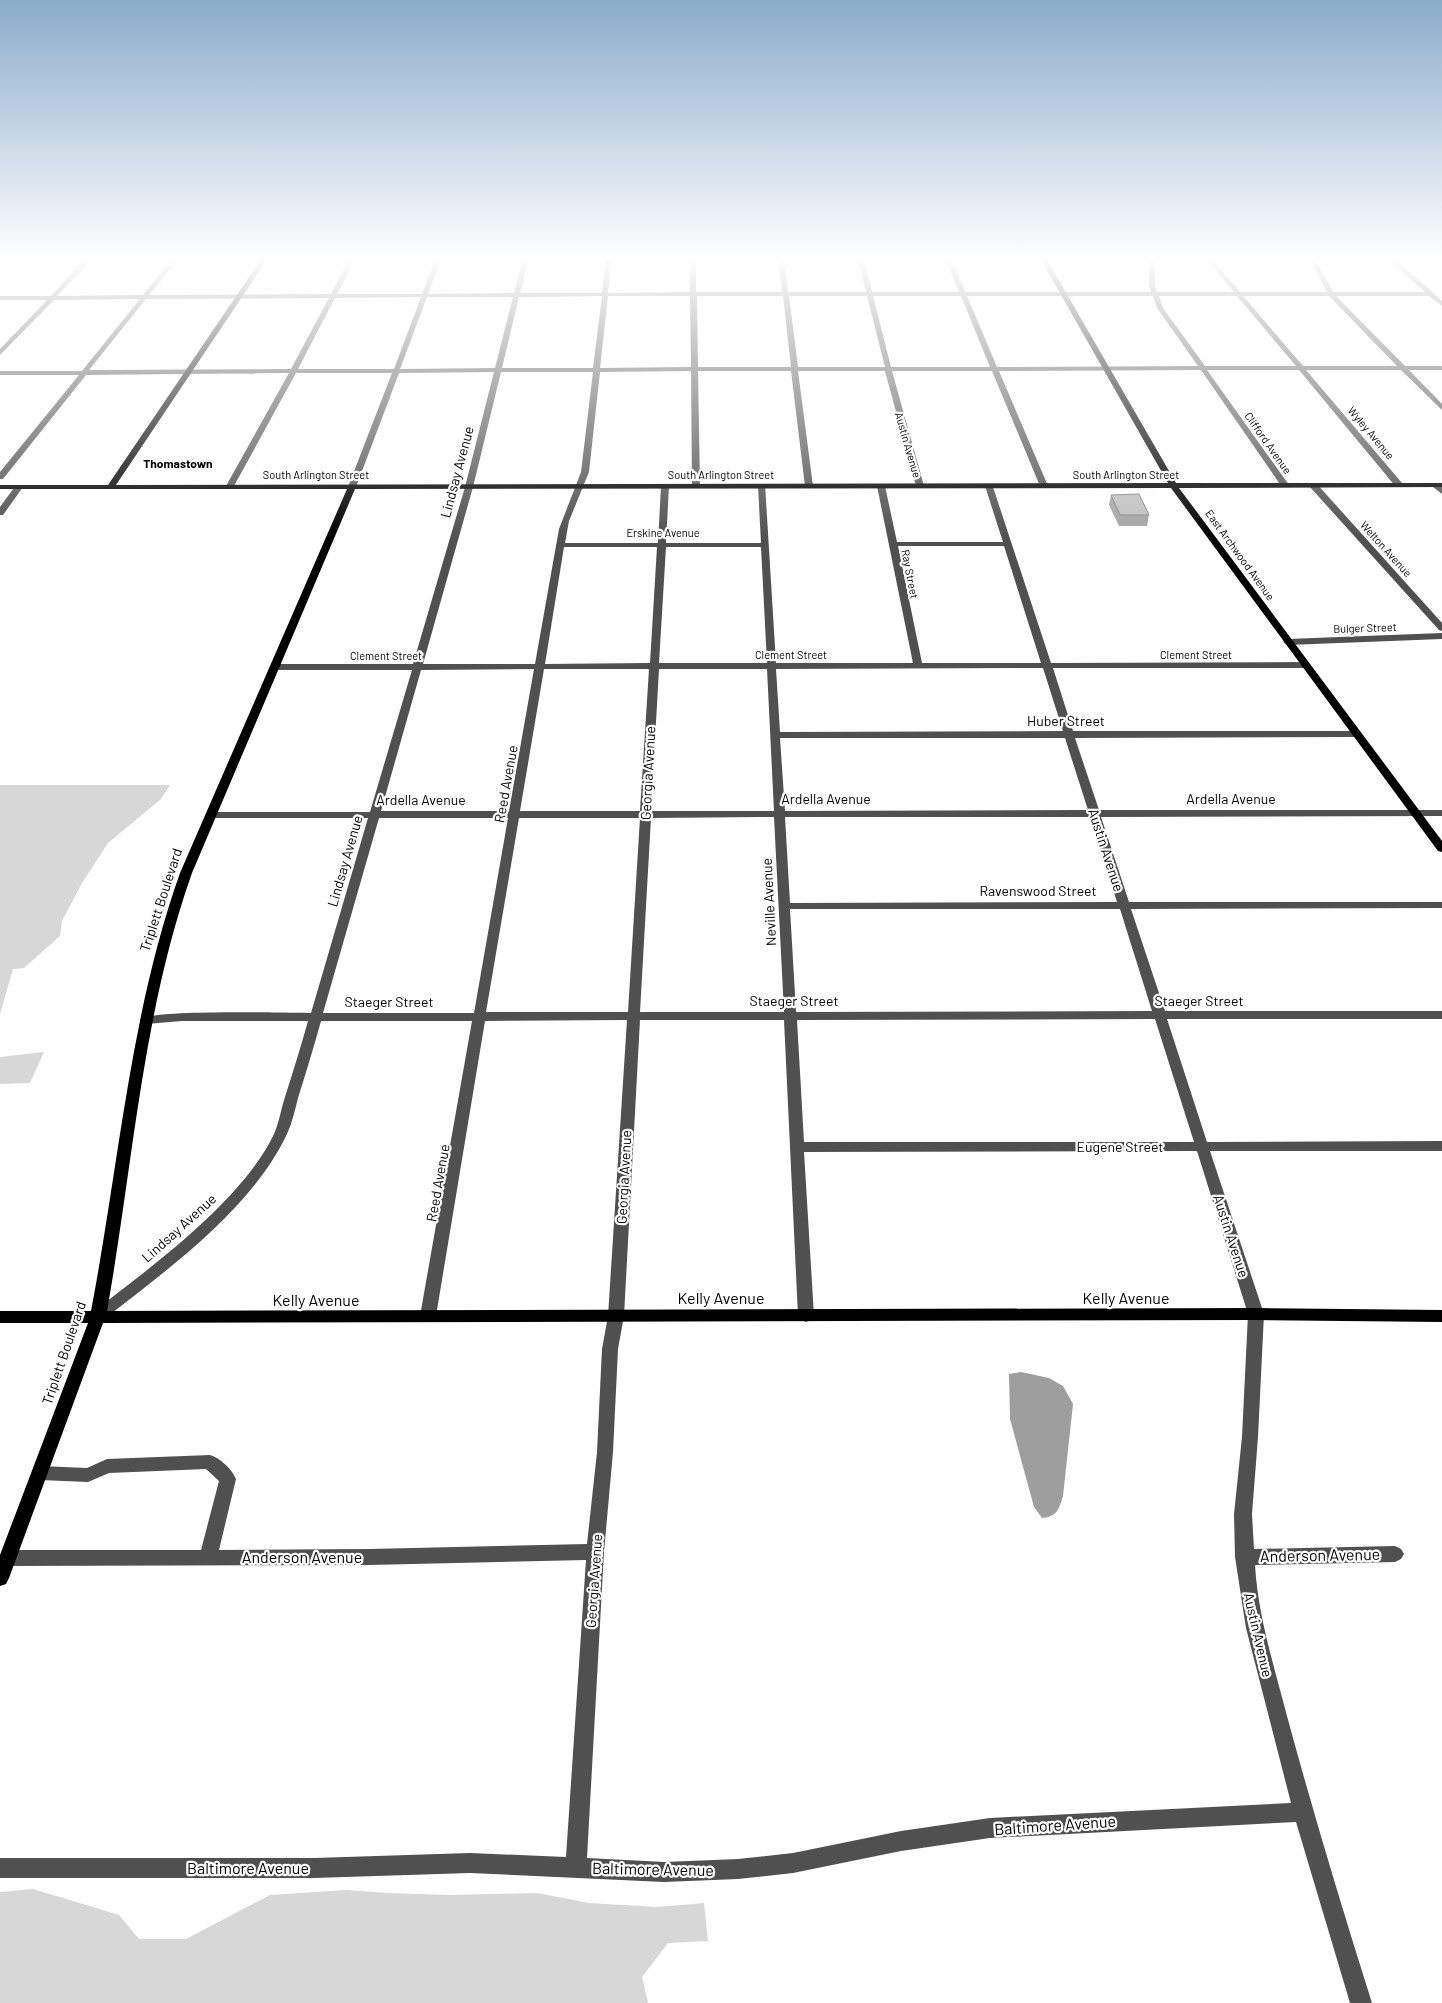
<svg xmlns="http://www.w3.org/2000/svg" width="1442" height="2003" viewBox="0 0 1442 2003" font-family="Barlow,sans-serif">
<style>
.green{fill:#d7d7d7}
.water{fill:#9e9e9e}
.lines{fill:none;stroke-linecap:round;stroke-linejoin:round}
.minor{fill:#505050;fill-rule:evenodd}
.major{fill:#000;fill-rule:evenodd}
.wall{fill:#a5a5a5}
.building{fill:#c0c0c0;stroke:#868686}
.labels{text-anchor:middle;stroke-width:4.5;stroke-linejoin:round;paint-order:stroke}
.far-street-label{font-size:11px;fill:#000;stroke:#fff}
.far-neighbourhood-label{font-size:12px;font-weight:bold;fill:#000;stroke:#fff}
.street-label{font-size:14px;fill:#000;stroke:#fff}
.near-street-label{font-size:16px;fill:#000;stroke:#fff}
</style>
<rect width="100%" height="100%" fill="#fff"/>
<path class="green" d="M0 785H170L161 799 108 843 82 883 62 921 60 936 24 968 13 969 0 1014Z
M44 1052 30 1083 0 1084V1057Z
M33 1889 119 1915 139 1939H186L270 1895 346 1890 388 1893 449 1895 537 1893 589 1903 657 1907 704 1903 708 1941 668 1943 642 1977 648 2003H0V1892Z"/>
<path class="water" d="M1021 1372 1049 1378 1063 1386 1073 1404 1063 1496C1059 1510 1056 1517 1042 1518L1034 1507 1010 1419 1009 1374Z"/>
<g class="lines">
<path class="minor" d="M0 258H6L0 263Z
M86 258H93L57 296 143 295 173 258H179L149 295 331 294 350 258H356L337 294H422L436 258H442L428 294 514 293 523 258H529L520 293H602L606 258H612L608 293 690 292V258H696V292H782L778 258H784L788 292H866L858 258H864L872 292H959L945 258H951L965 292H1151L1149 286V258H1315L1333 292H1425L1387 258H1394L1442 301V306L1429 296H1336L1405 366H1442V370H1409L1442 404V410L1401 370H1306L1402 483V487H1396L1299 370H1207L1289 485 1285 487H1282L1201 370 999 371 1048 486 1044 488 1040 486 992 371H892L924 486 920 488 916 486 885 371H798L813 486 809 488 805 486 791 371H698L700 486 696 488 692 486 691 371 600 372 589 472 569 521 565 543H658L661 486 665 484 669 486 666 543H761L758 486 765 484 776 663H913L877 486 881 484 885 486 897 542H1003L985 486 992 484 1051 663 1305 662 1310 665 1305 668H1053L1073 731H1356L1361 734 1356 737 1075 738 1099 810H1442V816L1101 817 1129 902H1442V908L1131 909 1165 1011H1442V1019H1167L1207 1142 1442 1141V1151H1210L1264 1314 1258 1437 1252 1514 1254 1549 1395 1546 1401 1549 1404 1554 1401 1559 1395 1562 1255 1565C1258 1616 1274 1666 1287 1716 1313 1812 1342 1908 1372 2003H1350L1296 1822 990 1838 901 1851 793 1873 738 1879 664 1882 470 1873 314 1878H0V1858H314L470 1853 566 1857 586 1560 369 1565 8 1566 2 1564 0 1556 2 1552 8 1550H201L219 1481 206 1469 109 1473 88 1482 40 1480 34 1478 32 1473 34 1468 40 1466 87 1468 107 1459 210 1455C220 1458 232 1469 236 1479L219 1550 369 1549 587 1544 597 1452 602 1349 608 1316 627 1020 485 1021 436 1316 433 1320 428 1322 423 1320 420 1316 472 1021H321C314 1047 306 1072 298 1098 295 1110 292 1123 287 1134 251 1210 168 1269 103 1320L98 1322 93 1320 90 1316 93 1312C151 1267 242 1201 274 1134 279 1123 281 1109 285 1097 293 1072 301 1046 308 1021H182L146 1024 140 1020C148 1009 288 1013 311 1013L368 818H211L206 815 211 812H370L412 670H276L271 667 276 664H413L465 487 494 372 399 373 356 487 352 489 348 487 392 373H296L234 486 230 488 226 486 289 373 86 375 3 479H0V472L79 375H0V371H82L140 299 54 300 0 355V349L47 300H0V296H51ZM1155 259 1207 260 1234 292H1157L1155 286ZM1213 260H1310L1327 292H1240ZM602 296 593 368H502L519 297ZM608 296H690L691 367 600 368ZM697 296H783L791 367H698ZM789 296H867L885 367H798ZM873 296H961L990 367H891ZM967 296H1153L1157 308 1198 366 997 367ZM1159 296H1237L1296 366H1205L1163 308ZM1243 296H1329L1397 366H1303ZM421 297 394 369H298L335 298ZM427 297H513L495 368 400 369ZM329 298 291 369 89 370 146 299ZM501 372H593L581 472 559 529 535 664H423L473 487ZM898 546H1004L1041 663H922ZM564 547H657L650 663 545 664ZM666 547H761L767 663H659ZM1043 668 1063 731 780 732 776 669ZM534 669 509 811H381L421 670ZM544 669H649L640 811H520ZM659 669H767L774 811H651ZM780 738H1065L1088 810 785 811ZM774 817 784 1012H640L651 818ZM785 817H1090L1117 902 790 903ZM379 818H508L474 1013H323ZM519 818H640L628 1012H486ZM790 909H1120L1152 1011 796 1012ZM1155 1019 1194 1142H804L797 1020ZM640 1020H784L798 1316 801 1320 806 1322 811 1320 814 1316 804 1152 1197 1151 1248 1314 1242 1437 1234 1514 1235 1557 1246 1628 1291 1803 990 1818 901 1831 793 1853 738 1859 664 1862 587 1858 604 1552 613 1452 618 1349 624 1316Z
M1310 483H1316L1442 623V631L1439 630 1310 487Z
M1433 483H1439L1442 487V494L1433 487Z
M16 485 23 487 3 515H0V507Z
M1442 633V639L1288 645 1283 642 1288 639Z"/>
<path class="major" d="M262 258H268L116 485 1168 483 1040 258H1046L1176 483H1442V487L1179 488 1442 841V852L1438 851 1171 488 355 489 192 873C142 1014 133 1165 107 1311L1256 1308 1442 1310V1322L1256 1320 103 1323 9 1578 6 1584 0 1586V1555L88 1323H0V1311H91C119 1165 130 1013 180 873L347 489H0V485H108Z"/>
</g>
<path class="wall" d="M1111 495 1149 515 1147 526H1119L1109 505Z"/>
<path class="building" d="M1139 494 1149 515H1120L1111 495Z"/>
<linearGradient id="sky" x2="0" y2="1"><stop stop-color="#8aabca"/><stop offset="0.48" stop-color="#fff"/><stop offset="1" stop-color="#fff" stop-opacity="0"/></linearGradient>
<rect width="1442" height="539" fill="url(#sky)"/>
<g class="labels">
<g class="far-street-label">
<text transform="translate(1371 433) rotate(50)" y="4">Wyley Avenue</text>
<text transform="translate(1268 443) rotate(55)" y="4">Clifford Avenue</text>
<text transform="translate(908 445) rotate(74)" y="4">Austin Avenue</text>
<text x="316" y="479">South Arlington Street</text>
<text x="721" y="479">South Arlington Street</text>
<text x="1126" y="479">South Arlington Street</text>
<text x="663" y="537">Erskine Avenue</text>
<text transform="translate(1386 549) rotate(48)" y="4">Welton Avenue</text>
<text transform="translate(1240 555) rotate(54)" y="4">East Archwood Avenue</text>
<text transform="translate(910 574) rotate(79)" y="4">Ray Street</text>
<text transform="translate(1365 628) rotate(-2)" y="4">Bulger Street</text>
<text x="791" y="659">Clement Street</text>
<text x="1196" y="659">Clement Street</text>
<text x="386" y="660">Clement Street</text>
</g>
<g class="far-neighbourhood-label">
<text x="178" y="468">Thomastown</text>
</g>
<g class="street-label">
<text transform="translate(457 472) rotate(-75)" y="5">Lindsay Avenue</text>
<text x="1066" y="726">Huber Street</text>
<text transform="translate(648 773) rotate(-87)" y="5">Georgia Avenue</text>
<text transform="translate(506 784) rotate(-80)" y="5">Reed Avenue</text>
<text x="826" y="804">Ardella Avenue</text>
<text x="1231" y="804">Ardella Avenue</text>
<text x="421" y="805">Ardella Avenue</text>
<text transform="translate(1106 850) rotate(72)" y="5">Austin Avenue</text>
<text transform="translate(345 861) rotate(-74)" y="5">Lindsay Avenue</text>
<text x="1038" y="896">Ravenswood Street</text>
<text transform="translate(161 900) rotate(-72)" y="5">Triplett Boulevard</text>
<text transform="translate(769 902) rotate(-93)" y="5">Neville Avenue</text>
<text x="794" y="1006">Staeger Street</text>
<text x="1199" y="1006">Staeger Street</text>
<text x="389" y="1007">Staeger Street</text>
<text x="1120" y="1152">Eugene Street</text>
<text transform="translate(624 1177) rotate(-87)" y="5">Georgia Avenue</text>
<text transform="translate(438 1183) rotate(-80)" y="5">Reed Avenue</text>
<text transform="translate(179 1228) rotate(-42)" y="5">Lindsay Avenue</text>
<text transform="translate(1231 1236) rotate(72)" y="5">Austin Avenue</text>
<text transform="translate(64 1353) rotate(-71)" y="5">Triplett Boulevard</text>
<text transform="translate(594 1581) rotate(-86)" y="5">Georgia Avenue</text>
<text transform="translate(1258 1635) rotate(77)" y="5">Austin Avenue</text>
</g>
<g class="near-street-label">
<text x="721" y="1304">Kelly Avenue</text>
<text x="1126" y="1304">Kelly Avenue</text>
<text x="316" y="1306">Kelly Avenue</text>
<text transform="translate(1320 1555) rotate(-1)" y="6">Anderson Avenue</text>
<text x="302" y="1563">Anderson Avenue</text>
<text transform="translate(1055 1825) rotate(-4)" y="6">Baltimore Avenue</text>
<text x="248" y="1874">Baltimore Avenue</text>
<text transform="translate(653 1869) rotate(1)" y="6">Baltimore Avenue</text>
</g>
</g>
</svg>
